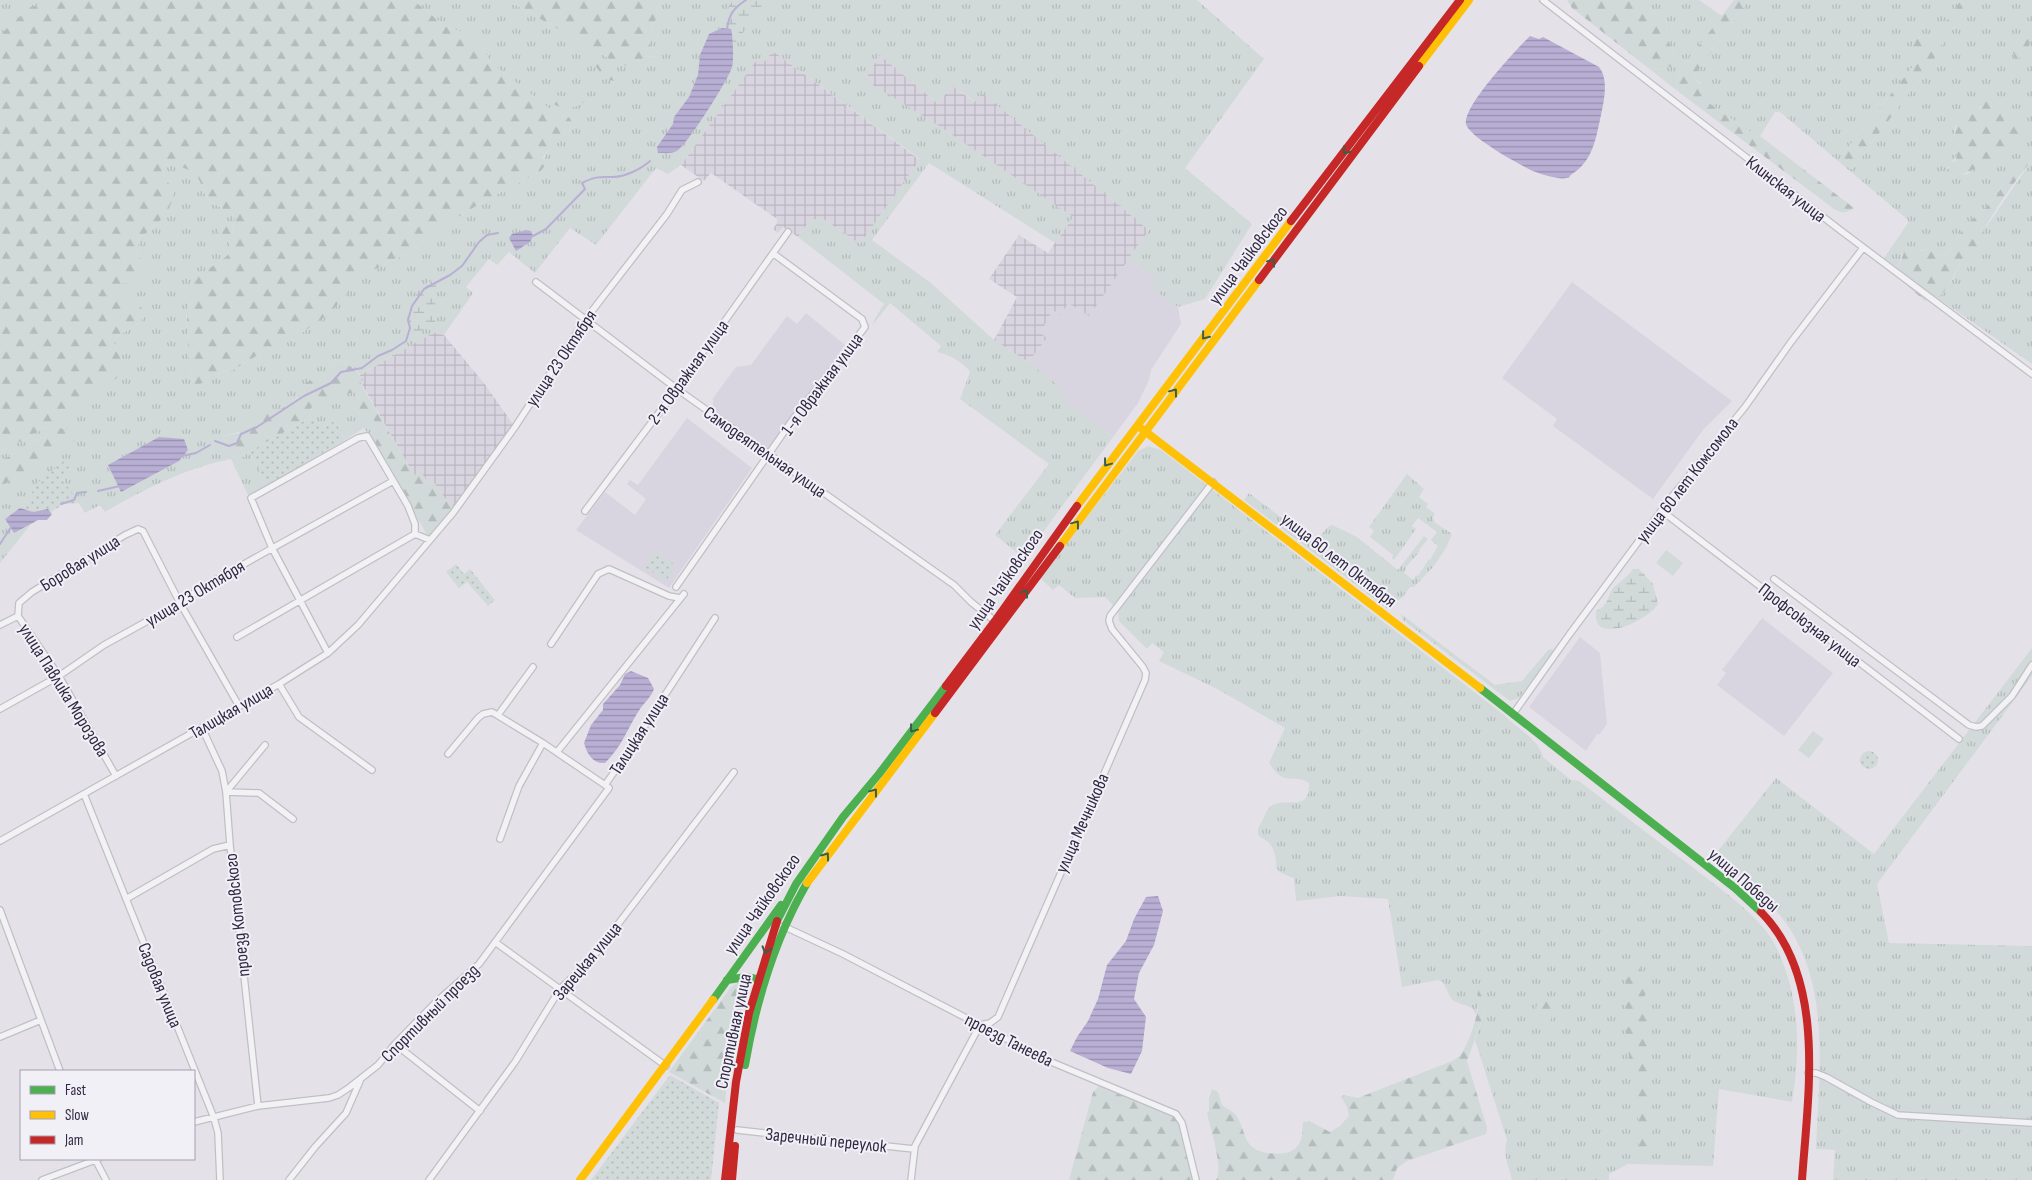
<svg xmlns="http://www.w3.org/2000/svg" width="2032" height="1180" viewBox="0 0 2032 1180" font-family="'Sofia Sans Condensed',sans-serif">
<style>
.built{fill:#d9d5e0}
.industrial{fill:url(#industrial-grid)}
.grass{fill:url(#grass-tufts);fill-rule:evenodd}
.forest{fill:url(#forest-firs)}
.wetland{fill:url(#wetland-marsh)}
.park{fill:url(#park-dots)}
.pitch{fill:#d1dad8}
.water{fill:url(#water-rules)}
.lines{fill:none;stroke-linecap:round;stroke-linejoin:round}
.stream{stroke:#b8afd4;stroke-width:2}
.street-casing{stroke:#c1bfc6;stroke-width:8}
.street{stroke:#f2f2f4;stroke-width:5.5}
.fast{stroke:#4caf50;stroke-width:8}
.slow{stroke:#ffc107;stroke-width:8}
.jam{stroke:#c62828;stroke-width:8}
.oneway{stroke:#3c5e48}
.labels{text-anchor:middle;stroke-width:4;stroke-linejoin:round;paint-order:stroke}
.street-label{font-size:18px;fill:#312842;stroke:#f2f0f7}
</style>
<defs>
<pattern id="industrial-grid" width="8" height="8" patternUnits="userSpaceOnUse" patternTransform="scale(1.25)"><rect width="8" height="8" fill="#d9d5e0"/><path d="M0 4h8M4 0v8" fill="none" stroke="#bbb7c1"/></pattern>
<pattern id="grass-tufts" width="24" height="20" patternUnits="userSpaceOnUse" patternTransform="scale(1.25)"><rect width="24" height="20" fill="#d1dad8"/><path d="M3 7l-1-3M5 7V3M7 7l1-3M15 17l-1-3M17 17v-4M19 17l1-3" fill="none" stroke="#b4bbbb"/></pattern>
<pattern id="forest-firs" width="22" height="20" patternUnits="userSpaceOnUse" patternTransform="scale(1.25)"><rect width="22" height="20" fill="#d1dad8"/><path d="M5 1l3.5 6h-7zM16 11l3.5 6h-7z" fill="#b4bbbb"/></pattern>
<pattern id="wetland-marsh" width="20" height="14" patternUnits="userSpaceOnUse" patternTransform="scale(1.25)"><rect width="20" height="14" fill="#d1dad8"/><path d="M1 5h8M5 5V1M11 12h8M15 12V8" fill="none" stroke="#b4bbbb"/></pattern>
<pattern id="park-dots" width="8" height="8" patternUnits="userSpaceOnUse" patternTransform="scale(1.25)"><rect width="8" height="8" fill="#d1dad8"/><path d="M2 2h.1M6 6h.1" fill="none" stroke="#b4bbbb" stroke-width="1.8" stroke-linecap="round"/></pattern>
<pattern id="water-rules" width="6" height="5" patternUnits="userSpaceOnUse" patternTransform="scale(1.25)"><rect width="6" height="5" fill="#b8afd4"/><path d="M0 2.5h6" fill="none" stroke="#968eae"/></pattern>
</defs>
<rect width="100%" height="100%" fill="#e4e2e8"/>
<path class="built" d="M1128 259 1156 278 1150 287 1178 307 1181 324 1151 370 1149 380 1138 403 1113 437 1068 404 1058 385 1028 362 1047 338 1039 333 1053 310 1068 303 1089 316Z
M1572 282 1732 401 1703 430 1653 499 1553 426 1557 419 1502 378Z
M806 313 845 345 768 449 713 410V398L736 367 751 365 787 316 797 324Z
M687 418 752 468 669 588 576 530 605 492 635 515 646 499 627 484 630 480 638 485Z
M1762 618 1833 673 1784 736 1717 685 1726 673 1722 670Z
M1580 637 1600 653 1607 724 1599 735 1597 734 1586 751 1529 707Z"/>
<path class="industrial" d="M773 51 920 160 860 244 823 219 810 220 798 237 783 227 778 233 773 229 777 223V219L711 173 704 181 681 165 758 57Z
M880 55 938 104 952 85 974 102 982 92 1149 230 1089 316 1068 303 1061 315 1053 310 1040 333 1047 338 1028 362 994 340 1017 297 989 279 1019 235 1048 253 1073 217 864 80Z
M434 332 444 335 484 383 515 427 457 508 445 499 433 481 427 484 424 476 414 475 360 381V375Z"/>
<path class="grass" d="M0 0H63L30 8 0 35Z
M413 0H507L619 64 630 67 643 56 658 57 660 54 650 45 647 36C655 25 659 13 658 0H1197L1264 59 1185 168 1252 224 1205 299 1178 307 1150 287 1156 278 1128 259 1149 230 982 93 975 102 952 85 938 104 880 55 865 80 941 127 1073 217 1055 243 929 163 872 240 931 283 994 340 1028 362 1058 385 1068 404 1113 437 1024 558 995 535 1049 464 960 399 970 372C962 361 950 355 937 352L941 346 890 303 872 326 875 318 884 304 798 237 810 220 823 219 860 244 920 159 773 51 764 62 758 58 681 165 668 174 656 168 596 245 570 228 535 273 509 252 497 265 489 259 466 287 473 293 444 335 434 332 360 375C354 366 345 362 334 359L330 366 328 374 323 380 299 395 291 404 239 432 223 436 232 454 243 457 249 452 268 485 249 497 231 459C186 468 144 489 105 512L100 505 85 513 62 478 20 508 31 524 0 563V487L26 471 59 428 6 458 0 459V452L49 426 123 363 114 343 116 337 141 322 116 290 137 256 139 239 157 224 174 193C168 184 162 177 163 166L168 164C175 166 188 168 194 173 203 181 201 194 212 202 220 208 228 210 235 217L228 255 195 280 186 317 191 377 194 384 235 369 261 353 349 286 353 280 406 254 440 228 489 198 540 172C545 148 554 145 571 130L570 118 551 110 492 64 475 37 445 26Z
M1641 0H1699L1722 16 1680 70 1676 86 1680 93 1647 67 1655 70 1670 67 1676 59 1667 37 1666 23Z
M1749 0H1961L1935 39 1929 36 1918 37 1919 59 1842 155 1851 169 1855 166 1937 55 1947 31 1954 28 1980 0H2032V150C2010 161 2008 182 1993 200 1986 208 1977 214 1970 221 1961 229 1953 246 1946 256L1936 253 1928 249 1902 254 1898 268 1884 258 1908 223V220L1780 112H1775L1760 136H1756L1706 101 1700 82 1696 80 1694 76ZM2000 105 2008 118 2012 116 2011 145 1967 174 1961 175 1947 168 1957 156 1952 145C1954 139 1954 135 1955 129 1957 119 1969 114 1978 111L1980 106Z
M2032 160V364L1935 296H1940L1953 279 1960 263 1967 254 1979 246 1984 230 1991 220Z
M342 393H355L371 414 377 429 369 435 364 428 345 440 335 421 324 426 309 418 311 408Z
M1148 446 1161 450 1504 715C1515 727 1540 740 1543 757L1571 780 1579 781C1616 809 1653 838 1691 866 1715 885 1760 916 1774 943 1800 993 1801 1048 1792 1102L1719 1089 1713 1166 1628 1164 1609 1174V1180H1512C1509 1167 1502 1153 1507 1140L1475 1040 1487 1005 1477 995 1478 1004 1476 1015 1472 1008C1448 998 1455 1006 1443 982L1438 980 1402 987 1388 899 1340 896 1296 901 1294 878C1267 869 1282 868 1272 847 1266 835 1250 840 1262 821 1265 816 1266 811 1270 807 1283 795 1310 815 1309 783 1292 772 1286 789 1269 763L1285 728 1219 690 1159 661 1164 652 1152 643 1147 649 1119 621 1118 610 1105 597 1075 598 1059 585 1053 590 1040 578 1138 451Z
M1407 474 1424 489 1419 497 1428 504 1426 507 1435 514 1433 517 1434 522 1452 534 1446 548 1434 566 1414 587H1410L1402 598 1398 600 1317 539 1329 526 1332 525 1357 537 1398 570 1424 536 1428 539 1419 550 1420 551 1406 567 1404 573 1413 580 1416 575 1418 576 1429 559 1430 560 1438 546 1431 540 1437 532 1418 518 1412 526 1416 529 1394 560 1392 558 1393 555 1370 537 1374 531 1369 527Z
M1249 493 1393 603V608L1388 609 1244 500Z
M1401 614 1495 685 1522 681 1548 650 1551 649 1554 650 1519 698 1510 701 1403 620Z
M2032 648V676L1877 884 1889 943 2032 946V1180H1833L1835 1150 1816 1149C1819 1067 1834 971 1771 905 1754 887 1733 872 1713 857L1776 778 1874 854Z"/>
<path class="forest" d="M63 0H413L445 26 475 37 492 64 551 110 570 118 573 125C569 137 551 146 543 157L546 164 540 172 489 198 440 228 406 254 353 280 349 286V293L326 316 302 333 261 353 235 369 200 384H194L191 377C189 355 180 295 197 278 206 270 218 263 228 255L230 240 219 236V228L224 223 233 230 235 217C228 210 220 208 212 202 201 194 203 181 194 173 188 168 175 166 168 164L163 166V173L174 193C169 217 157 224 139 239L137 256 147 263 144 276 135 285 122 283 116 290 139 304 144 312 141 322 116 337 114 343 123 363 124 370 118 377 49 426 0 452V35L30 7Z
M507 0H658C659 13 655 25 647 36L650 45 661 55 658 57 644 56 641 62 630 67 619 64Z
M1567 0H1641L1666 23 1667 37 1676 59 1670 67 1655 70 1647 67 1572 8Z
M1734 0H1749L1694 76 1696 80 1708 91 1706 101 1756 136H1760L1854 208C1847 214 1841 213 1834 209L1680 93 1676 86 1680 70Z
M1961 0H1980L1963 23 1947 31 1937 55 1855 166 1851 169 1842 162V155L1919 59C1906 44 1917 31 1935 38Z
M2022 35 2027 36 2030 42 2028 49 2018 59H2015L2012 49Z
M595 57C603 63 615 69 615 81L605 79 591 60Z
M552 95 582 98 586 101C574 110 555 111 548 97Z
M1985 100H1993L2000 105 2008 118 2018 114 2024 124 2020 138 2011 145 1977 168 1961 175 1954 180H1949L1946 174 1950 163 1955 161 1957 156 1951 145C1961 125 1949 119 1978 111Z
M2032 150V160C2017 178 1995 209 1984 230 1982 235 1982 241 1980 245 1975 252 1965 255 1960 263 1954 275 1950 286 1940 296H1935L1925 301 1904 283 1898 268 1906 247H1915L1921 251 1928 249 1936 253 1946 256C1953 246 1961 229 1970 221 1977 214 1986 208 1993 200 2008 182 2010 161 2032 150Z
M334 359C348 363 355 368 363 380L360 381 362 386 414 475 421 471 427 484 433 481 445 499 457 508 430 540 369 435 377 429 371 414 360 413 355 406 360 399 355 393H342L311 408 309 418 249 452 243 457 238 459 232 454 223 436 239 433C250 409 287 416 299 395 301 392 302 387 303 384L315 379 323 380C329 374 329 366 334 359Z
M59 428 70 430 75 440 54 458 26 471 0 487V459L6 458Z
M1630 960H1635L1640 967 1646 1003 1650 1040 1649 1071 1653 1141 1643 1159C1633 1149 1640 1131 1638 1119 1633 1076 1616 1000 1630 960Z
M743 982 746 992 731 1048 725 1103 669 1072 731 987 737 983Z
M1479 989 1485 991 1488 997 1487 1005 1467 1061 1487 1128 1486 1134 1407 1161 1397 1168 1393 1180H1216C1224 1168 1210 1128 1207 1113L1209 1111V1098L1212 1089 1218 1092 1222 1105C1226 1108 1232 1111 1235 1114 1243 1123 1243 1138 1251 1146 1260 1155 1291 1158 1298 1145 1303 1139 1302 1130 1303 1122L1309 1121 1330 1132 1340 1126 1349 1116 1347 1107 1341 1097 1344 1095 1358 1098 1452 1061C1455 1059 1459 1057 1461 1054 1468 1045 1478 1016 1478 1005 1478 998 1476 996 1479 989Z
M1543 997 1550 1001C1553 1010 1554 1016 1548 1024L1539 1023C1536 1012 1533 1005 1543 997Z
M1099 1086 1169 1113 1178 1119 1193 1180H1069L1093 1092Z"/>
<path class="wetland" d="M733 0H767L731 49 734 38 722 28 709 34 720 24Z
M438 278C438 289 436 297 435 307 434 312 436 317 435 323L418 334 411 335 407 330C407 310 415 283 438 278Z
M1633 569H1639L1653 584 1658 604C1649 620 1591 648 1596 611 1612 603 1606 594 1615 586 1623 580 1627 577 1633 569Z"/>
<path class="park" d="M309 418 324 426 335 421 345 440 268 485 249 452Z
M66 459 74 468 62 478 79 503 64 504 31 524 20 508 35 497 30 489Z
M655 552 676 565 666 581 645 567Z
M456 564 464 574 470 569 495 600 488 606 467 582 459 588 446 572Z
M1860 760a9 9 0 1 1 18 0a9 9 0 1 1-18 0Z
M670 1075 719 1103 711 1180H591Z"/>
<path class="pitch" d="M1666 550 1683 563 1673 576 1656 563Z
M1813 731 1824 739 1809 758 1798 750Z"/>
<path class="water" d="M722 28 731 29C733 34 734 61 732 67 729 79 687 145 677 151 672 154 664 153 658 153L657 147 673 124 674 117 689 97 698 75 700 55 709 34Z
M1530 36 1539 39 1543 37 1599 67C1609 80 1604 100 1601 115 1596 138 1593 161 1572 174 1568 177 1572 177 1566 178 1560 180 1540 174 1533 171 1520 165 1469 137 1466 124 1462 107 1517 49 1530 36Z
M526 230 531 231 533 236 530 242 516 251 509 238 512 234Z
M159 437 184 439 188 450 179 461 121 492 108 465Z
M20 508 33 512 48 509 52 514 47 520H38L14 533 5 519Z
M631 671 648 678 654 689C651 697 645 702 640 709 628 727 622 747 605 763 593 764 587 754 584 743L591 725 603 710V704L620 685 625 674Z
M1158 896 1163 911 1154 945 1139 973 1134 999 1146 1017 1142 1051 1131 1074 1108 1068 1070 1051 1077 1037 1088 1021 1098 999 1107 965 1126 941 1134 919 1146 897Z"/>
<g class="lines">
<path class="stream" d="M727 29C729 14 734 8 746 0
M533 236 546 229 585 189 582 183C596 176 599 177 613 177 625 177 641 169 650 161
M215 441 229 446 237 443 241 434 257 427 304 396 331 383 341 372 362 368 378 356 392 350 406 341 410 328 408 320 412 306 424 289 450 275 462 266 479 242 487 235 498 233
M182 456 196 453 210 445
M98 491 120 486
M61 504 74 500 77 493 86 492
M0 544 11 527"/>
<g class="street-casing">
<path id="street" d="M1543 0 1840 230 2032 374
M536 282 677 389 954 585 971 602 995 621
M585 511 676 390 788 232
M1662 511 1959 739
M1774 579 1969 725 1976 727 1982 726 2012 696 2032 665
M676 587 791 422 865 327 862 319 774 254
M0 625 18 616
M237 637 415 534
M551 644 598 574 609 569 669 596 680 598
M328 653 272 548 251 498 358 438 367 436 408 506 415 524V534L430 540
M279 684 299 717 372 770
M0 709 59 676 104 645 180 603 201 588 393 481
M1513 714 1569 635 1670 499 1745 407 1791 342 1863 248
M498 715 533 667
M202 728 222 771 226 792 230 845 258 1106
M265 745 226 792 259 793 293 819
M557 752 684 594
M448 754 478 718 483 714 492 712 543 743 605 785
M116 776 59 676 18 616 19 603 32 592 125 535 138 529 143 531 180 603 239 706
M84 794 214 1118 218 1133 220 1180
M500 839 519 786 543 743
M0 841 279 684 328 653 358 625 453 513 515 427 585 320 667 214 682 190 698 182
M126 899 213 849 230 845
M0 910 60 1071
M783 926 843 954 1049 1061 1176 1114 1182 1123 1196 1180
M495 942 666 1066
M0 1037 41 1020
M395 1044 480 1111
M1808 1073H1816L1826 1077 1871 1102 1898 1115 2032 1123
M194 1122 258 1106 329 1098 338 1095 350 1087 378 1065 395 1044 436 1002 479 964 609 788 605 785 624 758 715 618
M737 1130 914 1149
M95 1159 106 1180
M42 1180 98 1159
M289 1180 315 1147 346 1113 360 1081
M429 1180 515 1062 560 989 593 957 734 772
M911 1180 915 1146 980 1025 990 1023 998 1017 1145 680 1146 673 1143 667 1112 629 1109 621 1110 616 1213 482"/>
</g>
<use href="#street" class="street"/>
<path class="fast" d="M1480 688 1735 888 1761 912
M777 921 796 884 843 817 879 774 946 686
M727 980 746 977 762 980
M713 1000 781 905
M745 1065C756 1001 774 940 807 883"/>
<path class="slow" d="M1419 66 1469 0
M1142 429 1480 688
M1077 506 1291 221
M1060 546 1259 280
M807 883 935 713
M580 1180 713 1000"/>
<path class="jam" d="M1291 221 1460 0
M1259 280 1419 66
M946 686 995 621 1077 506
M935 713 1060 546
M1761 912C1827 979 1808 1094 1802 1180
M725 1180 736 1082 749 1013 777 921
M732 1180 735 1146"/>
</g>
<defs><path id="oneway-chevron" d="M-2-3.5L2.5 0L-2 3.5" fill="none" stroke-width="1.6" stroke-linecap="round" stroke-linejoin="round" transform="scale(1.25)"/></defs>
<g class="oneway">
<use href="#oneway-chevron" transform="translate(1346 151) rotate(127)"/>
<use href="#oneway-chevron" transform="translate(1272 262) rotate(-53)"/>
<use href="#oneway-chevron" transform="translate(1205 336) rotate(129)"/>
<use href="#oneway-chevron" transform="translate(1174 392) rotate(-53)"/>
<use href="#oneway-chevron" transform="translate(1107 463) rotate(127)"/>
<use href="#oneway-chevron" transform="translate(1076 524) rotate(-53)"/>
<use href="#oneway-chevron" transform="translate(1025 593) rotate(-53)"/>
<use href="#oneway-chevron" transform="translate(913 729) rotate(127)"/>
<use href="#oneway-chevron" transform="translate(874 792) rotate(-53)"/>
<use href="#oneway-chevron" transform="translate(826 856) rotate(-54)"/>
<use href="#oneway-chevron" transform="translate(766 950) rotate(107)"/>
</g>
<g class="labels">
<g class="street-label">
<text transform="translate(1786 189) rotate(38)" y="6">Клинская улица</text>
<text transform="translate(1248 255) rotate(-53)" y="6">улица Чайковского</text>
<text transform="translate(561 358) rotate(-56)" y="6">улица 23 Октября</text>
<text transform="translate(688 372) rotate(-54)" y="6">2-я Овражная улица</text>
<text transform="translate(822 384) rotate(-53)" y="6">1-я Овражная улица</text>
<text transform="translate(765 452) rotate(35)" y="6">Самодеятельная улица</text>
<text transform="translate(1687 480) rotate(-52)" y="6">улица 60 лет Комсомола</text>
<text transform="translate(1339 560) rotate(38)" y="6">улица 60 лет Октября</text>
<text transform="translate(80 563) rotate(-32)" y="6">Боровая улица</text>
<text transform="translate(1005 579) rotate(-55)" y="6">улица Чайковского</text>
<text transform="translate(195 593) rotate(-31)" y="6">улица 23 Октября</text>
<text transform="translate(1810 625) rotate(38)" y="6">Профсоюзная улица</text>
<text transform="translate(64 690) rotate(58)" y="6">улица Павлика Морозова</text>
<text transform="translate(231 711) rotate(-30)" y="6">Талицкая улица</text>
<text transform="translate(639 734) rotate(-57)" y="6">Талицкая улица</text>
<text transform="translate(1082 823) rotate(-66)" y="6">улица Мечникова</text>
<text transform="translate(1744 880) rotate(41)" y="6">улица Победы</text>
<text transform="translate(762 904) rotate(-55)" y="6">улица Чайковского</text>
<text transform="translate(237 915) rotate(-96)" y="6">проезд Котовского</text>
<text transform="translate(587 961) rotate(-50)" y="6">Зарецкая улица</text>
<text transform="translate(160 985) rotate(68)" y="6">Садовая улица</text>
<text transform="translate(430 1013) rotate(-45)" y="6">Спортивный проезд</text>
<text transform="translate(733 1031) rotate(-78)" y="6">Спортивная улица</text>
<text transform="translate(1009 1040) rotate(27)" y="6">проезд Танеева</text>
<text transform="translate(826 1140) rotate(6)" y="6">Заречный переулок</text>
</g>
</g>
<rect x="20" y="1070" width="175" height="90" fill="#f2f0f7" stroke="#a5a0af"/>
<rect x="30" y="1086" width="25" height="8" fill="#4caf50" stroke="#a5a0af"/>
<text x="65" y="1095" font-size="15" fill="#312842">Fast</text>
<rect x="30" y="1111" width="25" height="8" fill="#ffc107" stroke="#a5a0af"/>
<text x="65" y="1120" font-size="15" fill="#312842">Slow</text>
<rect x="30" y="1136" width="25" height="8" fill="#c62828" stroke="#a5a0af"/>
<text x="65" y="1145" font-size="15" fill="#312842">Jam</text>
</svg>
